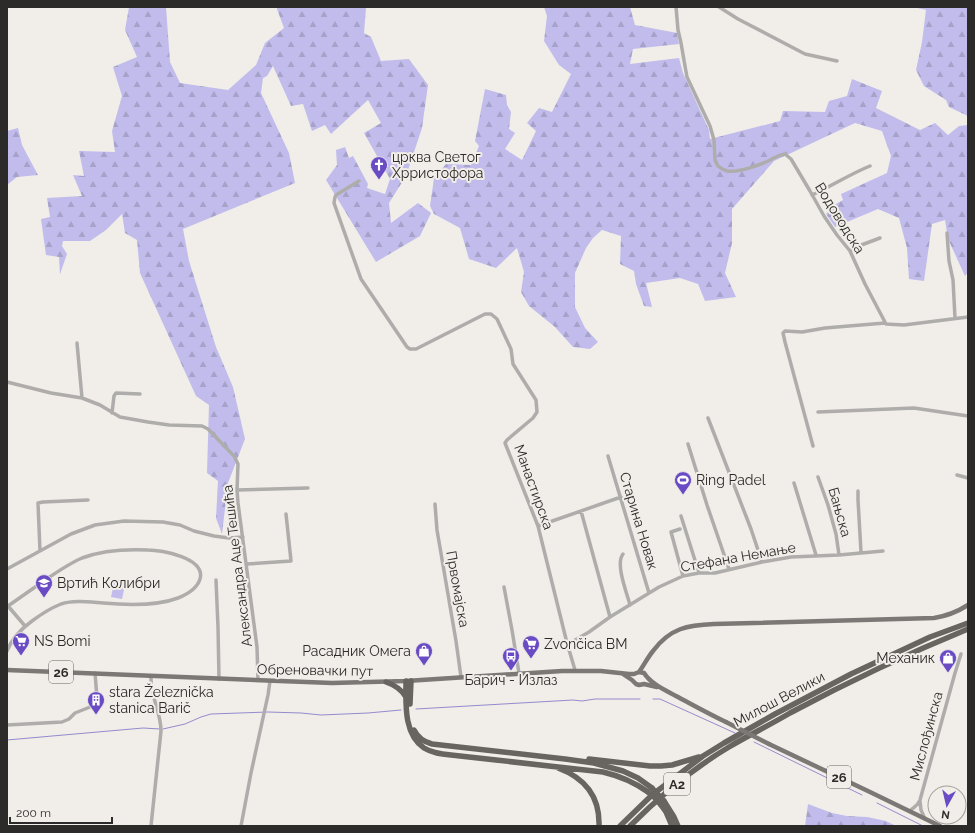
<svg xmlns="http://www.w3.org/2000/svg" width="975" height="833" viewBox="0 0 975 833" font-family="Raleway,sans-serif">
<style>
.forest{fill:url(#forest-firs)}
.pitch{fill:#c1bcec}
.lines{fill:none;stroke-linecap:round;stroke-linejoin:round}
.stream{stroke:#948bce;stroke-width:1}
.minor{stroke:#afadac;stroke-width:3.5}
.major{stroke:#7b7875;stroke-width:4.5}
.highway{stroke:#686561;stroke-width:5.5}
.major-bridge{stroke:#7b7875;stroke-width:4.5}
.highway-bridge{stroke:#686561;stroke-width:5.5}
.labels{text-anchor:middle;stroke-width:4;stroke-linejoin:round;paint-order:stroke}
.shield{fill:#f1ede8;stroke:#676562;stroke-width:1}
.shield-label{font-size:13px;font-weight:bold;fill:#2c2b29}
.poi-label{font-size:14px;fill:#2c2b29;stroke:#f1ede8;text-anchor:start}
.street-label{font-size:14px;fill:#2c2b29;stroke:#f1ede8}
</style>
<defs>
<pattern id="forest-firs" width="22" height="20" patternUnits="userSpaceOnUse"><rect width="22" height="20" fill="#c1bcec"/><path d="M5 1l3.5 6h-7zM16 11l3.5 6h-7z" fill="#a6a2ca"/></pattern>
</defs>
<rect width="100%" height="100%" fill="#f1ede8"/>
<path class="forest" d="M129 7H166L170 62 180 83 228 90 256 65 265 43 284 28 277 9V7H367L366 8 364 33 371 37 381 61 409 59 428 85 422 128 406 176 389 203 391 223 418 203 431 213 420 236 376 262 326 180 337 165 336 150 345 147 349 158 353 156 368 184 367 188 385 194 390 179 364 133 381 123 368 100 331 134 325 125 312 131 303 104 291 106 273 66 267 76 263 78 261 93 289 153 295 183 183 229 189 261 216 347 233 387 245 439 228 483 222 534 216 518 218 481 207 473 209 405 196 396 140 273 137 240 125 233 122 214 106 230 90 241H63L62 246 67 254 60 274 59 257 46 255 41 219 50 217 47 198 82 196 73 175 84 176 79 151 115 152 112 131 122 96 113 67 137 57 125 30Z
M544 7H630L635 25 677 33 679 44 633 49 630 64 679 58 683 73 709 130 710 139 780 121 783 111 825 112 829 101 847 96 852 79 882 91 876 108 920 130 935 123 948 135 959 126 968 125V272L965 276 948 239 945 220 932 224 924 281 909 279 907 248 899 218 878 209 835 227 826 214 834 205 843 200 841 194 887 173 891 156 882 131 855 123 774 161 732 209V243L725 273 736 297 705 301 698 284 680 278 646 283 652 307 644 306 636 284 634 271 620 264 621 236 602 230 593 238 586 248 575 273V307L585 328 598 342 590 349 573 347 555 327 529 306 521 292 524 272 517 248 496 268 469 259 460 228 434 214 430 206 434 178 446 164 471 165 479 146 475 141 485 89 506 95 507 105 511 112 509 129 515 133 505 149 522 160 536 131 527 123 539 108 552 112 571 74 559 65 544 41 547 16Z
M913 7H968V116L949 107 946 100 924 86 916 70 922 42 926 10Z
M18 128 22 145 38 175 17 177 7 185V131Z
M808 804 832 813 847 816 867 817 886 821 896 826H805Z"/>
<path class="pitch" d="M115 579 126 581 122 599 111 597Z"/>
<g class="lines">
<path class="stream" d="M653 699H660L735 733
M416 709 573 700 582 701 595 699H640
M163 729 185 724 201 717 211 714 268 712 301 713 321 715 368 713 401 710
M7 740 143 728 160 729
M754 742 862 795
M877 803 923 826"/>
<path class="minor" d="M676 7 678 30 681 43 685 66 687 77 710 126 714 140 715 160 718 166C721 168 723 170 727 171 738 173 760 165 770 160 776 157 778 155 785 154L791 159 810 191 824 216 837 235 850 251 865 284 886 324 904 325 968 317
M719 7 738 19 805 54 837 61
M359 181 336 195 335 197 334 203 361 279 407 347 410 349H416L485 314H491L497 319 511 349 513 364 536 400 537 412 533 418 507 440 505 443 538 526 567 643 575 670
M812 195C832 186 850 174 870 166
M947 233 949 261 953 280 955 318
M850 251 856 247 880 238
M77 343 82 398
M7 382 51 393 82 398 100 405 120 417 148 422 169 425 202 426 208 429 234 456 238 464 237 490 238 503 257 647 258 680
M818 412 914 408 968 416
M112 413 114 396 116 393 140 394
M708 418 751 529 762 562
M688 444 707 505 729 569
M813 446 785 342 783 333 785 331 802 332 825 328 885 323
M608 456 649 593
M957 475 968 478
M818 477 828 505 836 534 839 555
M794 483 816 555
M237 490 308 488
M858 491V500L861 552
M435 504 437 530 456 641 461 677
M581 511 610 617
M681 516 699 573
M538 526 621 497
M680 529 671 532 683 576
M40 551 38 503 43 502 88 500
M623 554C615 564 627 593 630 605
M247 564 291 561 286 514
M7 569 71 534 95 525 124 521 163 522 180 525 194 531 214 536 229 538 243 537
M216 580 218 627 219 679
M504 587 512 630 519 673
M567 643H570L589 632 610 617 659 587 683 576 699 573H715L762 562 791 557 839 555 883 551
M7 651C12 638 21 629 32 621 40 615 51 608 61 604 74 600 89 602 103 603 125 605 157 606 178 598 188 594 197 589 200 579 206 558 162 550 148 550 126 549 103 550 82 558 70 563 59 571 48 578 35 587 21 597 8 606L25 626
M7 725 62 722 69 719 75 713 90 707 95 703 97 698 95 673
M920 801 921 810 925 819
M910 811C913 807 918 806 920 800L955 673 961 654
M151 826 161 731C161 711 150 697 151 676
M241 826 251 773 268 695 270 681"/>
<path class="major" d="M7 670 332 683 406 681 562 671H601L629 674H634L639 672 644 673C651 684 665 690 676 696 693 705 709 714 726 722
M639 672C644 665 648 657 653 651 670 628 688 625 714 624L934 618C947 616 957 612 968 605
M623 674 632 680 636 684 639 685 644 684 657 687
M769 744 870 792 940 826"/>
<path class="highway" d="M406 681C406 702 403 734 424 748 432 753 441 754 451 755L603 772C620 776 634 782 648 792
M386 682C395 685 401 689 406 697
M410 704 411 681
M414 730C418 738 424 742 432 744L565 759 594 763 623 771 638 778 652 788
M589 759 650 766H661L672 765 699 757
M558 768C585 778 600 797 599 826
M664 801 674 817 678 826
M661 805 666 812 672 826
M620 826 652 795 703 756 724 743 775 714 851 674 930 637 968 623
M630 826C660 796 692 769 729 747 749 735 770 725 790 713 848 682 907 654 968 629"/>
<path class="major-bridge" d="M726 722 769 744"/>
<path class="highway-bridge" d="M652 788 664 801
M648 792 654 797 661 805"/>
</g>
<defs>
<g id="church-pin" transform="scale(0.9)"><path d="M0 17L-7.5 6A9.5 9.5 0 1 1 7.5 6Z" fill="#694bc4" stroke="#f1ede8"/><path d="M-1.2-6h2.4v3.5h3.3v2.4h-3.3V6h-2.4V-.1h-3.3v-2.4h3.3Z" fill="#fff"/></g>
<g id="stadium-pin" transform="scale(0.9)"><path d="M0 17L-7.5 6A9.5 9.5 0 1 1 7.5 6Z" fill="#694bc4" stroke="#f1ede8"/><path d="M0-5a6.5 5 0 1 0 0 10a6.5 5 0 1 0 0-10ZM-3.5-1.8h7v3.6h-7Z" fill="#fff"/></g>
<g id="school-pin" transform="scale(0.9)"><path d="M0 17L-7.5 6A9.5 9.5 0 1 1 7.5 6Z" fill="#694bc4" stroke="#f1ede8"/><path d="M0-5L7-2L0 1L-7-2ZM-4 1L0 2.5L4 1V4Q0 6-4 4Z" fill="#fff"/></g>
<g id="supermarket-pin" transform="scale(0.9)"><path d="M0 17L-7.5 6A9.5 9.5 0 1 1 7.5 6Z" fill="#694bc4" stroke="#f1ede8"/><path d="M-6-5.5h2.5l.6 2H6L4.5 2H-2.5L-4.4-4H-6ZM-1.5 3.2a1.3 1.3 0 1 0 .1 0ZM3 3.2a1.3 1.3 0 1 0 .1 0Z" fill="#fff"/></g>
<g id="shop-pin" transform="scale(0.9)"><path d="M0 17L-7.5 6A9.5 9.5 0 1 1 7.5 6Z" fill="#694bc4" stroke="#f1ede8"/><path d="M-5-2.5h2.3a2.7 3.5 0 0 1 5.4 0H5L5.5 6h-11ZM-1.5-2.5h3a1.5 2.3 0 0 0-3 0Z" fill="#fff"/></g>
<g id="bus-pin" transform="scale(0.9)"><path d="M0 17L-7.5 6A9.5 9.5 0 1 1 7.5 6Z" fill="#694bc4" stroke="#f1ede8"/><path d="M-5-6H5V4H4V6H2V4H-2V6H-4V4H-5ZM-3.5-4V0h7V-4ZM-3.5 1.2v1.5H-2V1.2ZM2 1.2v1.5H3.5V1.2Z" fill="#fff"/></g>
<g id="building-pin" transform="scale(0.9)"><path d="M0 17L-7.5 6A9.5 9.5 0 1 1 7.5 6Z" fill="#694bc4" stroke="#f1ede8"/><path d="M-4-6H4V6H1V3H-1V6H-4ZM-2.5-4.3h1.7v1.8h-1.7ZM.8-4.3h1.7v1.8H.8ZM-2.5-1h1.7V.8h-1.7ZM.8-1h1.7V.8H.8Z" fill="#fff"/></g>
</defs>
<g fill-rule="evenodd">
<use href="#church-pin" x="379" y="165"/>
<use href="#stadium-pin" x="683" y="480"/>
<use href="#school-pin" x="44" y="583"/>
<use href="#supermarket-pin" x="21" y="641"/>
<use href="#supermarket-pin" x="531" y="644"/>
<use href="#shop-pin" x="424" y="651"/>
<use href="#bus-pin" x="511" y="656"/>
<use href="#shop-pin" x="948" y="658"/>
<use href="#building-pin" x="96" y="700"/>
</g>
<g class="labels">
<g class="shield">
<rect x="49" y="661" width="24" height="22" rx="3"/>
<rect x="827" y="766" width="24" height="22" rx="3"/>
<rect x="664" y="773" width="26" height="22" rx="3"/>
</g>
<g class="shield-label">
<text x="61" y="677">26</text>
<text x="839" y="782">26</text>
<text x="677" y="789">A2</text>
</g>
<g class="poi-label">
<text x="392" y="162">црква Светог<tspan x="392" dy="16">Хрристофора</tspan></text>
<text x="696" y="485">Ring Padel</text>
<text x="57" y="588">Вртић Колибри</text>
<text x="34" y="646">NS Bomi</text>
<text x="544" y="649">Zvončica BM</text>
<text x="411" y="656" text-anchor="end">Расадник Омега</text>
<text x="935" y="663" text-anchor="end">Механик</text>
<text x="511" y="685" text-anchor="middle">Барич - Излаз</text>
<text x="109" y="697">stara Železnička<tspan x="109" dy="16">stanica Barič</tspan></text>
</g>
<g class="street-label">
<text transform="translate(840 218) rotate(58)" y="5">Водоводска</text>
<text transform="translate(534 487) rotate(70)" y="5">Манастирска</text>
<text transform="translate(840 512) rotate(74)" y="5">Бањска</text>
<text transform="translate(639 521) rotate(73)" y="5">Старина Новак</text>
<text transform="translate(738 557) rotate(-10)" y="5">Стефана Немање</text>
<text transform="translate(237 566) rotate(-97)" y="5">Александра Аце Тешића</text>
<text transform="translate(458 589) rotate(80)" y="5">Првомајска</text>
<text transform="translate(315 670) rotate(1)" y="5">Обреновачки пут</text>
<text transform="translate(779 699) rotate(-28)" y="5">Милош Велики</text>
<text transform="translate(926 736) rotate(-75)" y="5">Мислођинска</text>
</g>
</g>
<rect width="975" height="833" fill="none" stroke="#2c2b29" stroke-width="16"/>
<g transform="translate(947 805) rotate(188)"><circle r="19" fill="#f1ede8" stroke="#a29f9c"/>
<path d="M0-3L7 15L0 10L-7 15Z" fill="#694bc4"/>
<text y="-6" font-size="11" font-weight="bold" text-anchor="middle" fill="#2c2b29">N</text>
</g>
<path d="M10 817v6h102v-6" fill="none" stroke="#2c2b29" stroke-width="2"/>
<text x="16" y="817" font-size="12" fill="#2c2b29" stroke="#f1ede8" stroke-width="3" paint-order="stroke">200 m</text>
</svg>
